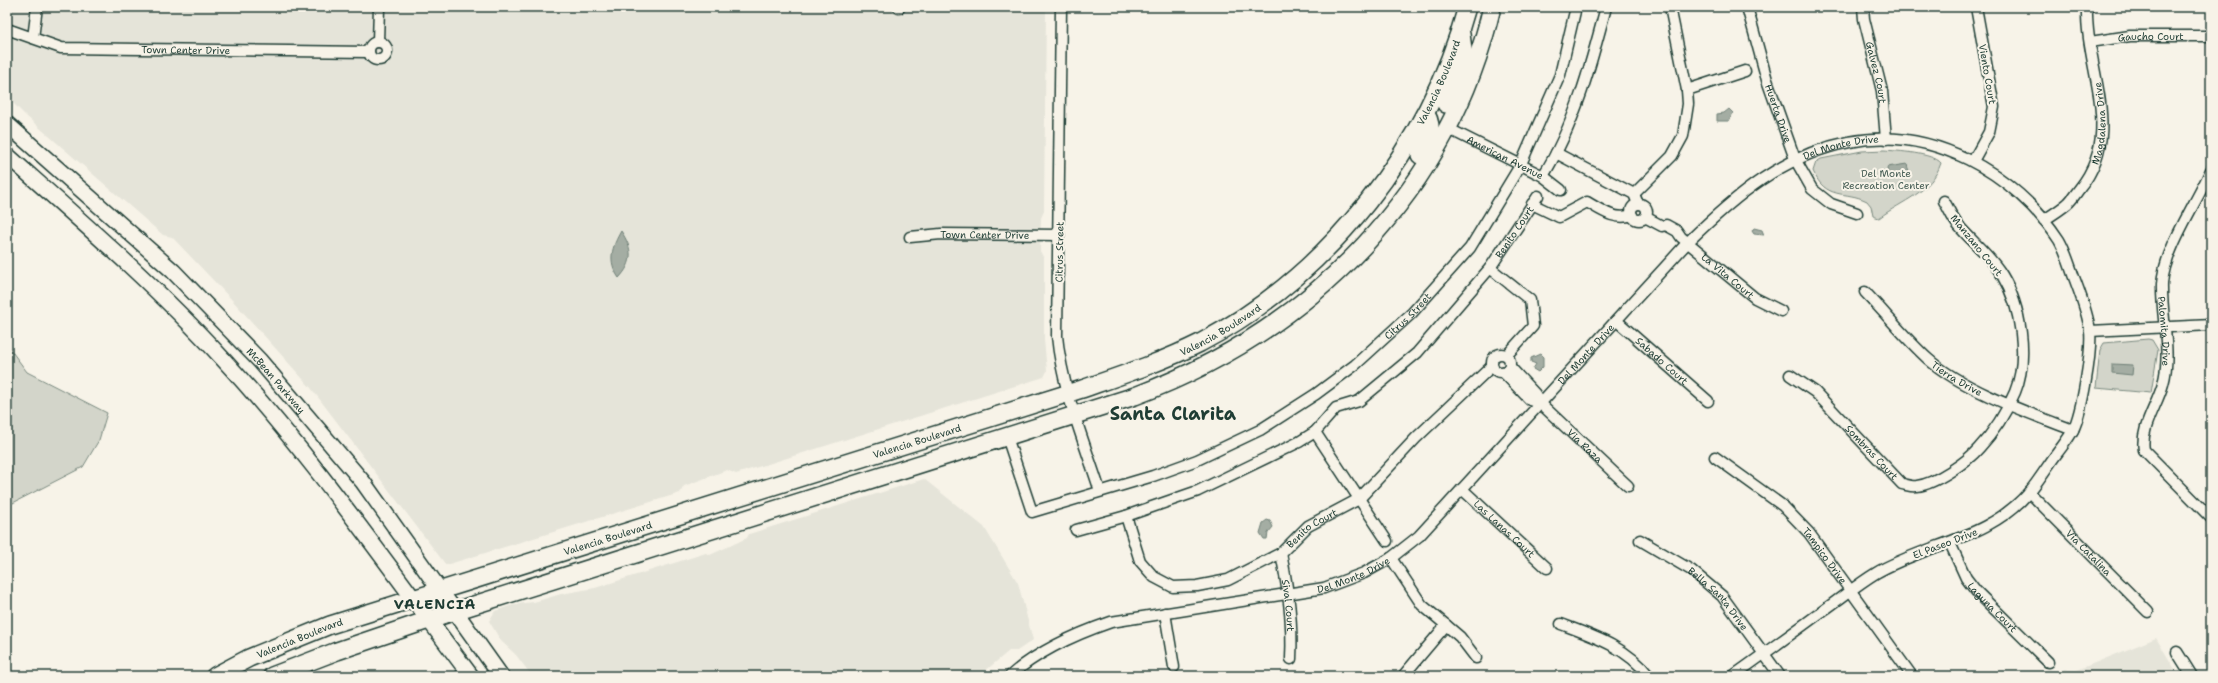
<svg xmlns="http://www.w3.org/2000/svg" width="2218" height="683" viewBox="0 0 2218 683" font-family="'Shantell Sans',sans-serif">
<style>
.built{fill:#e5e4d9}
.green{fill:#d3d5ca;stroke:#79897f}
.water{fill:#a4ada3;stroke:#6f8077}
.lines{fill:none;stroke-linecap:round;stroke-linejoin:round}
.street-casing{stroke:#1f3d34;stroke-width:13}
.secondary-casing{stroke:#1f3d34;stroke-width:18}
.primary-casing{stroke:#1f3d34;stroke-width:20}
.street{stroke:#f7f3e8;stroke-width:10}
.secondary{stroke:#f7f3e8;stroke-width:15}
.primary{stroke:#f7f3e8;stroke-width:17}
.labels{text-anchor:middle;stroke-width:4;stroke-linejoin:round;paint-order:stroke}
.street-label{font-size:10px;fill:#1f3d34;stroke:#f7f3e8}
.park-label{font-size:10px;fill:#435b52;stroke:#f7f3e8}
.district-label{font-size:14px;font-weight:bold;letter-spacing:1px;fill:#1f3d34;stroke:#f7f3e8}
.town-label{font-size:18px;font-weight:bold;fill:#1f3d34;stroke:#f7f3e8}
</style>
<rect width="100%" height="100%" fill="#f7f3e8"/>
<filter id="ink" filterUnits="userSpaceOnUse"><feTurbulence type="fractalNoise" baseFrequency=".025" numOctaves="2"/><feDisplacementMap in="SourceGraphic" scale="8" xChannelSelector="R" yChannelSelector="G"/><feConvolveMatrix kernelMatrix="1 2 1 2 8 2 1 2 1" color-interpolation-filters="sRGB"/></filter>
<g filter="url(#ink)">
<path class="built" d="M7 7H1046L1044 211 1041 218 1040 251 1044 259V340L1047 371 1044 377 736 474 727 470 684 486 680 493 446 565 311 388 233 301 172 237 163 235 26 116 7 97Z
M924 479 984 527 1018 583 1033 640 1017 651H1009L979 676H532L516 655 501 641 489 621 495 611 515 604 534 602 561 594 595 588 706 553 710 555 747 538 749 534Z
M2156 638 2179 676H2054L2062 669 2075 671Z"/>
<path class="green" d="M1884 150C1897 151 1933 153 1941 163 1931 193 1903 200 1879 218L1873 216 1871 206 1867 201C1845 190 1826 201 1813 171L1816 162 1821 159 1862 151Z
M2148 339 2152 340 2158 350 2151 393 2096 388 2100 350 2104 343Z
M7 345 27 372 107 413 99 440 83 467 7 506Z"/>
<path class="water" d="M1729 109 1733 113 1729 121H1717V114L1724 113Z
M1907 164 1909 174 1888 176 1887 167Z
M1754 228 1762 230 1764 235 1754 234 1752 231Z
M621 231C633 249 634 262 619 278 607 261 612 247 621 231Z
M1540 354 1543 357V367L1538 372 1533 369 1536 364 1531 362V358Z
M2112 364 2133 365 2132 375 2112 373Z
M1267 520 1270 521 1273 527 1268 533 1267 539H1264L1260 533 1263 523Z"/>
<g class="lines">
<g class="street-casing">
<g id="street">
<path d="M1061 7 1057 336C1062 389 1084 441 1100 491"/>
<path id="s1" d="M1747 7 1767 80 1795 159 1812 189 1831 204 1857 213"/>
<path id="s2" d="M1863 7 1864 19 1882 91 1886 139"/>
<path d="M899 8 900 7"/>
<path id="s3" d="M7 29 61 48 369 52"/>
<path d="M33 38 37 7"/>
<circle cx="378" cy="51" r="9"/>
<path d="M378 42 379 7"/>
<path id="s4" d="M2090 42 2130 36H2211"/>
<path d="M1687 90 1745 71"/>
<path id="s5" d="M1447 128 1543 176 1561 190"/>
<path d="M1556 153 1634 194 1638 204"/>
<path d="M1973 161 1989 132 1994 107 1976 7"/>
<path id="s6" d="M2211 170C2197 202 2164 250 2162 284 2161 317 2172 352 2163 384 2157 406 2140 428 2144 450L2211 518"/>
<path d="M1543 176C1575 125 1591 64 1606 7"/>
<path d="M1634 194 1672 156 1683 136 1688 104 1687 90 1670 7"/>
<path d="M1532 204 1559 217 1587 202C1601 210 1615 221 1632 215"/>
<circle cx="1639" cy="212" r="8"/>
<path id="s7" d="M1645 217 1662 226 1666 225 1677 231 1681 237 1755 298 1781 311"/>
<path id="s8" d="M2044 220C2052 215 2060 210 2067 204 2072 200 2076 193 2080 188 2125 132 2085 69 2087 7"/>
<path id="s9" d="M910 237 941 234 1059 235"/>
<path d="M1490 268 1530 300 1533 326 1507 355"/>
<path id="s10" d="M1865 292C1886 314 1906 339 1928 359 1963 390 2029 413 2073 430"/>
<path id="s11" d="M1617 321 1708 401"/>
<path d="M2090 331 2211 325"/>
<circle cx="1501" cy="363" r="9"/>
<path id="s12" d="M1510 367 1535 394 1541 404 1628 486"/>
<path d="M1503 372 1530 400 1541 404"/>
<path id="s13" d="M1790 375 1815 392 1902 484C1907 485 1913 487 1917 486 1935 484 1967 462 1979 448 1994 432 2006 413 2015 392 2029 358 2021 306 2002 275 1990 255 1972 242 1958 225 1952 218 1949 209 1944 201"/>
<path d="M1315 432 1387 541"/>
<path id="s14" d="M1007 437 1032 512 1153 476 1197 460 1260 430 1316 394 1355 365 1412 313 1470 248 1521 164 1560 75 1576 7"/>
<path id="s15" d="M1715 457 1783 506 1809 533 1912 676"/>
<path id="s16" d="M1462 489 1547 568"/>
<path id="s17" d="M2029 492 2148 612"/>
<path id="s18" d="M1126 516 1140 561 1154 577 1173 587 1197 586 1228 580 1281 553 1308 526 1359 499 1416 438 1492 366"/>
<path id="s19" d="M1076 530 1126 516 1198 491 1299 442 1315 432 1336 408 1359 401 1417 353 1490 268 1538 196"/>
<path id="s20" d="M1640 540 1691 570 1722 596 1780 676"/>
<path id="s21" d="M1950 543 1966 578 1976 591 2048 662"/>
<path id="s22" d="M1281 553C1288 589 1293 622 1291 659"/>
<path d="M1391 558 1422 605 1446 625"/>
<path d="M1165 613 1174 667"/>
<path d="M1561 624C1593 636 1627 647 1649 676"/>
<path d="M2177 652 2192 676"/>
<path id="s23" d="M1010 676C1038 651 1076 634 1111 622L1324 588 1364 573 1391 558 1419 536 1688 242C1735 196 1783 155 1849 142 1931 125 2015 173 2059 240 2066 252 2070 267 2075 280 2081 296 2088 314 2090 331 2092 352 2082 412 2073 430 2069 438 2063 445 2058 452 2048 465 2040 479 2030 491 1989 540 1927 543 1876 573 1858 584 1841 598 1824 610 1794 632 1764 654 1733 676"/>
<path d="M1403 676 1446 625 1460 637 1476 658"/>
</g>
</g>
<g class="secondary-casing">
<g id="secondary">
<path id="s24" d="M7 124 173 271 260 361 363 482 501 676"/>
<path d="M7 155C81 221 155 285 222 358 313 457 390 569 471 676"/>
</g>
</g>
<g class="primary-casing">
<g id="primary">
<path d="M1446 104 1460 71 1464 57 1461 34"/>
<path d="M1420 155C1428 141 1435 129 1426 114"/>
<path id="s25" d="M215 676 249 658 330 625 1082 389C1122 375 1162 362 1200 343 1330 274 1428 148 1467 7"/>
<path d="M272 676 337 651 455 611 1135 396C1311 330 1449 192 1492 7"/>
</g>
</g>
<use href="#street" class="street"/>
<use href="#secondary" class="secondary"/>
<use href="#primary" class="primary"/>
</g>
</g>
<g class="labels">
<g class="street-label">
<text dy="4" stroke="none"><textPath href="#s4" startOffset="61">Gaucho Court</textPath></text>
<text dy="4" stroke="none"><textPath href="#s3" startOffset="182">Town Center Drive</textPath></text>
<text dy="4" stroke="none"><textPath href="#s2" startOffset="67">Galvez Court</textPath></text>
<text transform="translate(1988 74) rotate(80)" y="4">Viento Court</text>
<text dy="4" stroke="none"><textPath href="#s25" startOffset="1401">Valencia Boulevard</textPath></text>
<text dy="4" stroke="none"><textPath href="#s1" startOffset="111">Huerta Drive</textPath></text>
<text dy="4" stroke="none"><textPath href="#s8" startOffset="118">Magdalena Drive</textPath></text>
<text dy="4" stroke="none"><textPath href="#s23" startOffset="1022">Del Monte Drive</textPath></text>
<text dy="4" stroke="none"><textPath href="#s5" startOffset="65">American Avenue</textPath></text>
<text dy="4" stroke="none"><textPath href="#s19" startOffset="546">Benito Court</textPath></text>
<text dy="4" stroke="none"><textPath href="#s9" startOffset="75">Town Center Drive</textPath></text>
<text transform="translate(1977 245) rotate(51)" y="4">Manzano Court</text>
<text transform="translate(1059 252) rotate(-89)" y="4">Citrus Street</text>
<text dy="4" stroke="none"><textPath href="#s7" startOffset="104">La Vita Court</textPath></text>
<text dy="4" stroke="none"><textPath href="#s14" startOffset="509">Citrus Street</textPath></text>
<text dy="4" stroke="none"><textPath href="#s25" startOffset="1065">Valencia Boulevard</textPath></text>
<text dy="4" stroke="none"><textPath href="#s6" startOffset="172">Palomita Drive</textPath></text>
<text dy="4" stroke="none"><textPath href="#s23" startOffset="687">Del Monte Drive</textPath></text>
<text dy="4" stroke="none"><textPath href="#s11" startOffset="60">Sabado Court</textPath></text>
<text dy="4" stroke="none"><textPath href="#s10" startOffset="127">Tierra Drive</textPath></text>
<text dy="4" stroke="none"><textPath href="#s24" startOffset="372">McBean Parkway</textPath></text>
<text dy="4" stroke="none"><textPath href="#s25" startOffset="741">Valencia Boulevard</textPath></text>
<text dy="4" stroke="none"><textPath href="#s12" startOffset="109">Via Raza</textPath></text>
<text dy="4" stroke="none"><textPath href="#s13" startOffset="113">Sombras Court</textPath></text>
<text dy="4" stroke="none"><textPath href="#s18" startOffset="245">Benito Court</textPath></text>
<text dy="4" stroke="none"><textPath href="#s16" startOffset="58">Las Lanas Court</textPath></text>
<text dy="4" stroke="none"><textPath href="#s25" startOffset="417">Valencia Boulevard</textPath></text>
<text transform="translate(1945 543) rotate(-21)" y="4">El Paseo Drive</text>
<text dy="4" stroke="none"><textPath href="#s17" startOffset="85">Via Catalina</textPath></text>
<text dy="4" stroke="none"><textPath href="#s15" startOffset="149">Tampico Drive</textPath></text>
<text dy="4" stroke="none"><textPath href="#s23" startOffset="363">Del Monte Drive</textPath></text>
<text dy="4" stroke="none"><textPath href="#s20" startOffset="99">Bella Santa Drive</textPath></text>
<text dy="4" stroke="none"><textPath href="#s22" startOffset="53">Sival Court</textPath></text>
<text dy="4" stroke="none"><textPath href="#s21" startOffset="78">Laguna Court</textPath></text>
<text dy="4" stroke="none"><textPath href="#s25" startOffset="93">Valencia Boulevard</textPath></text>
</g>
<g class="park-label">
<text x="1886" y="177">Del Monte<tspan x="1886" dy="12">Recreation Center</tspan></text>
</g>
<g class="district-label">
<text x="435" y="609">VALENCIA</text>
</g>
<g class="town-label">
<text x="1173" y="420">Santa Clarita</text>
</g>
</g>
<rect width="2218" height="683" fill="none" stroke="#f7f3e8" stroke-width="24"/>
<rect x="12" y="12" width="2194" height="659" fill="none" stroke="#1f3d34" stroke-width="1.5" filter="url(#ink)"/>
</svg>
